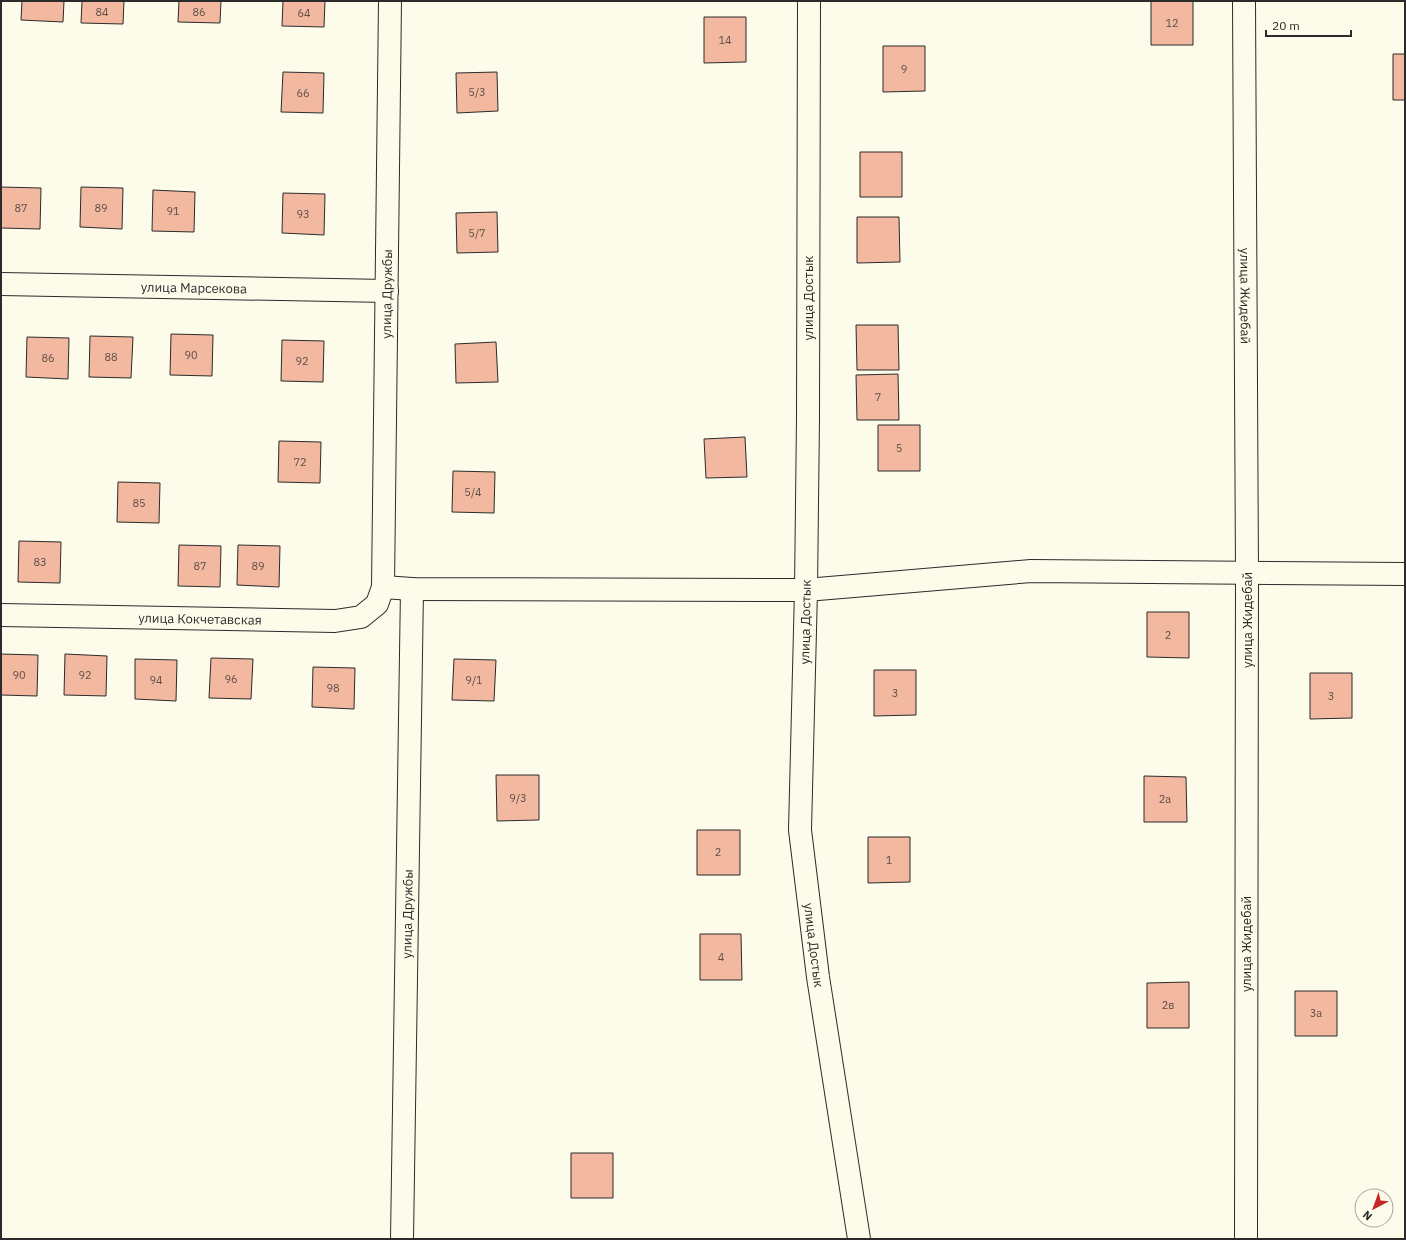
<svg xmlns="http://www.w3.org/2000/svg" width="1406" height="1240" viewBox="0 0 1406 1240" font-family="'IBM Plex Sans',sans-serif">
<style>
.building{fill:#f2b8a0;stroke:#2b2b2b}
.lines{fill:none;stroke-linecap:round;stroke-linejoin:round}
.minor-casing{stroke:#2b2b2b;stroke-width:24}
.minor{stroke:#fdfbea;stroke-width:22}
.labels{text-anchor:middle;stroke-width:3;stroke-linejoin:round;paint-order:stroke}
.number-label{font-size:11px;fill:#5d4e48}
.street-label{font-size:13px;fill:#2b2b2b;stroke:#fdfbea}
</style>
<rect width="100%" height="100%" fill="#fdfbea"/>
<path class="building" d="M22 1H64L63 22 21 20Z
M82 1H124L123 24 81 23Z
M179 1H221L220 23 178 22Z
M283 1H325L324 27 282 26Z
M1151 1H1193V45H1151Z
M704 17H746V62L704 63Z
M883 46H925V91L883 92Z
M1393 54H1405V100H1393Z
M283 72 324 73 323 113 281 112Z
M497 72 498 111 457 113 456 73Z
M860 152H902V197H860Z
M1 187 41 188 40 229 1 228Z
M81 187 123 188 122 229 80 227Z
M153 190 195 192 194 232 152 231Z
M283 193 325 194 324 235 282 233Z
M497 212 498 252 457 253 456 213Z
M857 217H899L900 262 857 263Z
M856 325H898L899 370H857Z
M171 334 213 335 212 376 170 375Z
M90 336 133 337 131 378 89 377Z
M27 337 69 338 68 379 26 377Z
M282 340 324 341 323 382 281 381Z
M496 342 498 382 456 383 455 344Z
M898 374 899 420H857L856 375Z
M878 425H920V471H878Z
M745 437 747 477 706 478 704 439Z
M279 441 321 442 320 483 278 482Z
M453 471 495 472 494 513 452 512Z
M118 482 160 483 159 523 117 522Z
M19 541 61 542 60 583 18 582Z
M179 545 221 546 220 587 178 586Z
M238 545 280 546 279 587 237 585Z
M1147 612H1189V658L1147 657Z
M1 654 38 655 37 696 1 695Z
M65 654 107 656 106 696 64 695Z
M211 658 253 659 251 699 209 698Z
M135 659 177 660 176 701 135 699Z
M454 659 496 660 494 701 452 700Z
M313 667 355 668 354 709 312 707Z
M874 670H916V715L874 716Z
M1310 673H1352V718L1310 719Z
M496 775H539V820L497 821Z
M1144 776 1186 777 1187 822H1144Z
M697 830H740V875H697Z
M868 837H910V882L868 883Z
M700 934H741L742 980H700Z
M1189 982V1028H1147V983Z
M1295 991H1337V1036H1295Z
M571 1153H613V1198H571Z"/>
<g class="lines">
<g class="minor-casing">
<g id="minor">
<path id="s1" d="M809 1 808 418 806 590 800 830 818 977 859 1239"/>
<path id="s2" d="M1244 1 1247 574 1246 1239"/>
<path id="s3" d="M1 284 387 291"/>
<path d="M383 587 412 589 806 590 1031 571 1405 574"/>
<path id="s4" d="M1 615 335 621 361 617 377 604 383 587 390 1"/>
<path id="s5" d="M402 1239 412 589"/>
</g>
</g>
<use href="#minor" class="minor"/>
</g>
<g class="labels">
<g class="number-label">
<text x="102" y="16">84</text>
<text x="199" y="16">86</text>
<text x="304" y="17">64</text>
<text x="1172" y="27">12</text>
<text x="725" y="44">14</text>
<text x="904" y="73">9</text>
<text x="477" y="96">5/3</text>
<text x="303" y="97">66</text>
<text x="21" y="212">87</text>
<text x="101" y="212">89</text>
<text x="173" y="215">91</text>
<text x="303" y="218">93</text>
<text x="477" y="237">5/7</text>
<text x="191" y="359">90</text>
<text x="111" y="361">88</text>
<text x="48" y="362">86</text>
<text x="302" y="365">92</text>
<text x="878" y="401">7</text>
<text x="899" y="452">5</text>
<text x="300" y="466">72</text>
<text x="473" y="496">5/4</text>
<text x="139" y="507">85</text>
<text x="40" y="566">83</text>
<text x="200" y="570">87</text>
<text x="258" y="570">89</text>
<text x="1168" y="639">2</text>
<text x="19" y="679">90</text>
<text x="85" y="679">92</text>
<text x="231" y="683">96</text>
<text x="156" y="684">94</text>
<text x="474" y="684">9/1</text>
<text x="333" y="692">98</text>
<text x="895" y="697">3</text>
<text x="1331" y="700">3</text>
<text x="518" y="802">9/3</text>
<text x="1165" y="803">2а</text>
<text x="718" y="856">2</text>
<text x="889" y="864">1</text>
<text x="721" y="961">4</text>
<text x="1168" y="1009">2в</text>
<text x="1316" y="1017">3а</text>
</g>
<g class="street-label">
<text dy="5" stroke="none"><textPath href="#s3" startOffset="193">улица Марсекова</textPath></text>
<text dy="5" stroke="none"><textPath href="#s4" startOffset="692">улица Дружбы</textPath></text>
<text dy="5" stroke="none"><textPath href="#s2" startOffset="295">улица Жидебай</textPath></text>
<text transform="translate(808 298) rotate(-90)" y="5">улица Достык</text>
<text dy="5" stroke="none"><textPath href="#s4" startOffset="199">улица Кокчетавская</textPath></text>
<text transform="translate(1247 620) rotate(-90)" y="5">улица Жидебай</text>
<text transform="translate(805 622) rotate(-89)" y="5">улица Достык</text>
<text dy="5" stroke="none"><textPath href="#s5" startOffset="325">улица Дружбы</textPath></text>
<text transform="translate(1246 944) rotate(-90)" y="5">улица Жидебай</text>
<text dy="5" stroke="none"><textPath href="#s1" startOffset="945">улица Достык</textPath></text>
</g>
</g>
<rect width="1406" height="1240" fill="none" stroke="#2b2b2b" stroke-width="4"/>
<g transform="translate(1374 1208) rotate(221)"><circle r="19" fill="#fdfbea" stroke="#a9a89e"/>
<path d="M0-3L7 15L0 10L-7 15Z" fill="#c62828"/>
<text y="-6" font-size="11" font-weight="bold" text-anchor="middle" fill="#2b2b2b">N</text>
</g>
<path d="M1266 30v6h85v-6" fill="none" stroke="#2b2b2b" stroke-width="2"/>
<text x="1272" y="30" font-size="12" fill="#2b2b2b" stroke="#fdfbea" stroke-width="3" paint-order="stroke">20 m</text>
</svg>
